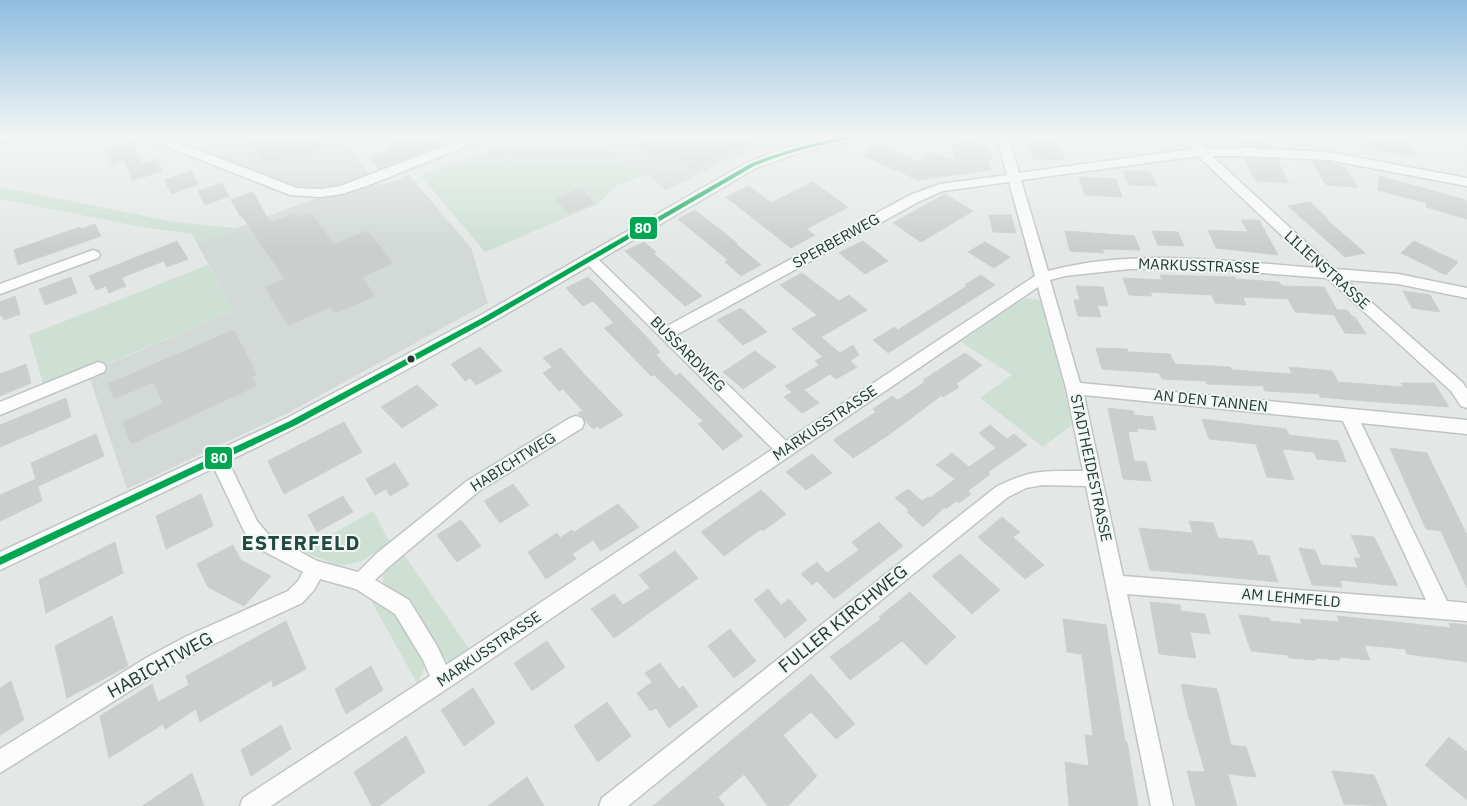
<svg xmlns="http://www.w3.org/2000/svg" width="1467" height="806" viewBox="0 0 1467 806" font-family="'IBM Plex Sans',sans-serif">
<style>
.built{fill:#d2d9d6}
.green{fill:#cedfd4}
.building{fill:#cacfcd;stroke:#ccd0cf}
.lines{fill:none;stroke-linecap:round;stroke-linejoin:round}
.minor-casing{stroke:#c0c5c3;stroke-width:3}
.minor{fill:#fbfcfb;fill-rule:evenodd}
.bus-1-casing{stroke:#f1f7f4;stroke-width:3}
.bus-1{fill:#00a651;fill-rule:evenodd}
.bus-dot{fill:#243833;stroke:#f1f7f4;stroke-width:2}
.labels{text-anchor:middle;stroke-width:4;stroke-linejoin:round;paint-order:stroke}
.street-label{font-size:15px;fill:#243833;stroke:#f1f7f4}
.near-street-label{font-size:18px;fill:#243833;stroke:#f1f7f4}
.district-label{font-size:20px;font-weight:bold;letter-spacing:1px;fill:#224840;stroke:#f1f7f4}
.line-badge{stroke:#f1f7f4;stroke-width:2}
.badge-label{font-size:14px;text-anchor:middle;font-weight:bold;fill:#fff}
</style>
<rect width="100%" height="100%" fill="#e3e8e6"/>
<path class="built" d="M228 135H338L370 175 329 188 295 186 218 160 209 140Z
M599 135H812L728 160 666 190Z
M409 175 471 248 488 303 288 413 127 489 88 373 233 311 197 243 314 199 370 186 389 183Z"/>
<path class="green" d="M530 135H599L647 174 616 186 598 204 485 252 421 176Z
M0 187 175 222 236 228 197 243 192 234 142 227 0 199Z
M208 265 233 311 45 390 29 335Z
M1025 298 1041 300 1064 388 1072 425 1043 447 980 398 1012 375 961 342Z
M373 511 390 542 362 561 344 565H337L302 551Z
M403 553 472 653 458 662H449C431 647 425 616 405 599 398 594 384 590 383 580 382 569 396 560 403 553Z
M368 595 392 608 414 642 423 661 424 668 418 685Z"/>
<path class="building" d="M249 135H312L321 147 297 157 295 154 267 164 250 140 252 139Z
M424 135 460 136 379 169 369 157 390 149V142L401 138 404 142Z
M629 135H727L730 138 742 135H766L693 170 669 152 658 157Z
M1026 135H1055L1065 160 1034 159Z
M1232 135H1264L1270 147 1238 146Z
M1365 135 1411 143 1415 157 1368 148Z
M968 140 988 145 993 160H988L991 170 918 180 862 155 876 143 917 162 932 152 957 162 952 145Z
M132 141 142 164 157 159 162 171 132 181 124 160 112 164 106 149Z
M1244 158 1277 159 1289 183 1256 181Z
M1311 161 1326 162 1345 167 1357 187 1326 185Z
M191 171 198 184 172 194 164 180Z
M1123 171 1150 172 1157 186 1129 185Z
M1379 176 1466 200 1467 219 1426 207 1427 203 1378 190Z
M1079 177 1116 179 1122 197 1085 195Z
M813 182 848 207 806 229 815 235 791 248 726 197 749 186 771 203Z
M222 183 229 196 205 205 198 191Z
M580 188 594 203 569 214 555 199Z
M253 192 270 223 294 214 297 218 311 213 334 244 368 231 393 263 362 277 375 296 335 313 330 307 288 325 265 287 285 279 242 216H240L231 200Z
M945 194 973 211 921 242 893 223Z
M1310 202 1328 219H1326L1365 253 1345 257 1288 206Z
M695 210 737 243 736 244 761 265 741 276 725 262 728 260 678 219Z
M989 215H1011L1016 233 993 232Z
M1241 220H1259L1278 255 1216 248 1208 230 1248 232Z
M95 224 101 236 18 265 14 250 80 227 81 229Z
M1065 231 1134 236 1140 250 1102 249 1104 253 1070 251Z
M1152 231 1178 232 1184 246 1158 245Z
M177 241 188 259 167 267 164 261 125 276 122 278 126 286 109 293 106 286 96 290 89 276Z
M863 241 888 261 865 274 839 253Z
M1414 241 1435 251 1458 262 1446 275 1401 253Z
M644 242 656 252 653 253 702 296 685 306 625 251Z
M985 242 1010 257 994 268 968 252Z
M802 273 839 301 849 295 867 310 821 337 840 353 853 345 859 355 850 361 857 367 836 379 830 374 804 390 819 403 802 413 784 397 792 392 785 386 819 365 815 361 823 357 792 329 817 315 780 285Z
M981 275 995 285 888 353 873 340 895 327 898 330 967 286 965 285Z
M1160 275 1235 277V279L1279 282 1282 286 1324 287 1337 310H1347L1352 316 1355 317 1366 334 1345 333 1334 315 1295 312 1288 299 1243 297 1246 305 1215 303 1212 295 1150 292 1152 296 1129 295 1123 278 1162 280Z
M71 277 77 293 45 305 39 289Z
M588 277 644 334 660 352 656 355 676 376 680 373 743 436 723 450 698 424 703 421 654 375 651 376 622 346 604 328 614 323 593 301 583 306 566 288Z
M1076 286 1103 287 1108 306 1097 305 1101 317 1078 316 1074 300H1080Z
M1403 291 1430 295 1440 312 1412 308Z
M15 296 20 314 4 320 2 315 0 316V302Z
M741 308 767 332 743 345 717 320Z
M234 330 257 375 252 377 256 386 131 444 123 422 163 404 154 382 114 399 108 384Z
M480 347 502 371 476 385 470 378 465 381 451 364Z
M561 348 585 375 623 415 600 429 598 426 593 429 578 413 583 411 563 389 559 391 543 373 552 367 543 358Z
M1096 348 1127 349 1128 352 1170 354 1175 364 1230 367 1232 370 1292 374 1289 367 1332 371 1338 382 1403 387 1401 383H1434L1449 407 1365 401 1320 397 1319 394 1265 391 1263 386 1207 384 1206 381 1162 379 1159 373 1102 369Z
M755 351 776 367 743 389 723 372Z
M965 353 982 365 956 384 959 387 943 397 942 395 890 434 853 458 833 440 876 412 873 409 892 396 898 400 925 382 923 380Z
M26 364 31 383 0 396V374Z
M417 385 438 405 402 428 381 407Z
M66 398 71 417 0 447V425Z
M1108 408 1133 411 1134 415 1153 417 1156 430 1137 428 1138 432 1128 431 1134 461 1146 462 1151 481 1123 479Z
M1202 419 1286 429 1289 435 1338 441 1346 462 1317 459 1314 452 1282 449 1294 480 1267 477 1256 444 1209 439Z
M344 422 362 452 284 494 268 461Z
M990 425 1007 439 1014 434 1027 445 988 472 990 474 968 491 971 494 959 503 956 501 946 509 945 507 923 527 907 512 909 510 895 498 908 489 922 501 928 497 930 498 955 479 936 465 952 453 969 467 996 448 979 433Z
M96 434 104 456 38 486 36 479 42 501 0 521V495L36 479 31 463Z
M1390 448 1427 453 1467 535V588L1441 531 1426 529Z
M812 454 832 473 806 490 786 472Z
M395 463 409 485 390 496 386 489 375 495 366 479Z
M513 484 529 505 500 523 484 501Z
M761 490 786 514 763 531 761 529 724 556 701 532Z
M201 494 213 526 166 549 156 516Z
M343 496 353 512 317 532 308 515Z
M618 504 639 527 601 551 593 540 572 554 576 559 546 579 528 552 557 533 560 538 572 530 574 532Z
M1002 517 1020 532 1013 537 1044 565 1025 579 978 537Z
M461 520 481 546 457 562 437 535Z
M1189 521 1213 523 1218 538 1253 541 1258 555 1269 556 1278 582 1150 570 1139 528 1193 533Z
M879 522 903 546 834 599 817 581 812 585 801 574 817 562 827 573 859 550 852 542Z
M1351 535 1374 537 1398 586 1340 580 1342 587 1312 585 1299 548 1315 550 1321 565 1358 568 1354 558H1361Z
M115 542 123 573 46 613 39 580Z
M233 545 241 560 271 576 244 606 208 587 197 564Z
M675 551 698 578 614 638 591 609 614 594 623 605 650 588 639 575Z
M960 554 1000 590 972 614 932 576Z
M768 589 781 605 789 599 807 620 785 638 754 600Z
M910 592 956 637 926 665 902 641 850 680 830 657 881 619 879 617Z
M1150 602 1180 605 1181 611 1205 614 1210 634 1190 632 1196 658 1159 654Z
M1239 615 1269 618 1270 621 1302 624 1300 619 1340 622 1337 616 1451 628 1449 623 1467 625V662L1407 654 1405 649 1364 645 1370 660 1339 657 1340 660 1315 658 1316 660 1289 658 1288 655 1251 651Z
M112 616 128 666 67 698 55 646Z
M1063 619 1106 625 1125 741 1127 742 1138 806H1069L1065 762 1089 766 1085 735 1093 736 1082 654 1067 652Z
M286 621 306 669 273 687 272 680 200 722 196 709 165 729 163 724 109 758 100 716 152 684 158 702 189 685 186 676Z
M730 629 756 661 734 678 708 646Z
M547 641 565 667 532 691 514 663Z
M660 663 679 689 683 686 698 706 669 728 656 708 650 711 637 693 652 682 645 673Z
M371 666 383 690 346 714 335 689Z
M811 674 855 724 836 739 811 712 783 735 817 776 788 806H768L744 774 718 797 725 806H653Z
M11 681 24 720 0 735V688Z
M1181 684 1217 689 1231 745 1246 747 1256 777 1228 774 1237 806H1196L1187 771 1205 772 1190 719H1189Z
M473 688 495 723 464 746 441 710Z
M607 702 631 736 598 762 574 726Z
M281 725 291 749 251 776 241 750Z
M406 736 425 772 379 806H372L354 772Z
M1449 737 1467 752V800L1425 765Z
M1332 771 1374 775 1387 806 1344 804Z
M192 773 204 806H142Z
M527 777 544 806H488L504 794Z"/>
<g class="lines">
<g class="minor-casing">
<path id="minor" d="M0 135H17L15 138 0 142Z
M143 135H158L297 188 321 189 340 186 473 135H489L487 138 369 185 342 194 321 197 290 195 145 138Z
M845 135H870L864 139 810 149 756 168 599 260 667 326 910 195 940 184 1007 175 996 135H1008L1019 173 1193 149 1184 135H1196L1205 149 1248 148 1328 152 1467 178V186L1328 160 1248 156H1212L1335 269 1398 274 1467 288V298L1398 284 1346 280 1463 383 1467 389V408L1461 406 1451 391 1327 278 1195 268 1129 269 1065 276 1050 280 1080 383 1467 420V434L1361 423 1447 601 1467 603V621L1127 594 1173 806H1151L1086 486 1043 485 1026 488 1008 497 628 806H599L602 798 996 487C1031 469 1045 471 1083 471L1066 388 1038 287 487 662 271 806H240L243 798 430 676 423 660 395 614 356 589 320 579 314 590 302 603 201 650 160 672 0 773V749L146 658 187 636 288 591 298 581 303 572 254 546 245 533 214 468 0 570V552L287 418 481 315 748 162 789 147ZM1198 156 1316 268C1228 261 1134 248 1048 271L1021 180ZM1009 182 1035 276 786 441 676 335 920 201 943 191ZM589 266 773 449 446 665 437 646 409 600 375 580 391 565 479 491 582 428 584 423 582 418 576 416 570 418 467 481 377 553 358 572 317 561 268 534 257 521 228 461C352 402 471 335 589 266ZM1084 395 1343 421 1426 600 1123 576Z
M93 250 98 252 100 255 98 258 0 294V284Z
M98 362 104 364 106 368 104 372 0 415V402Z"/>
</g>
<use href="#minor" class="minor"/>
<g class="bus-1-casing">
<path id="bus-1" d="M856 135H867L864 137C826 143 790 151 754 166L488 321 296 425 0 565V557L290 421 484 317 750 164C784 150 820 141 856 135Z"/>
</g>
<use href="#bus-1" class="bus-1"/>
</g>
<linearGradient id="sky" x2="0" y2="1"><stop stop-color="#8fbddf"/><stop offset="0.55" stop-color="#f2f5f4"/><stop offset="1" stop-color="#f2f5f4" stop-opacity="0"/></linearGradient>
<rect width="1467" height="247" fill="url(#sky)"/>
<circle class="bus-dot" cx="411" cy="359" r="4.5"/>
<g class="labels">
<g class="street-label">
<text transform="translate(836 241) rotate(-29)" y="5">SPERBERWEG</text>
<text transform="translate(1199 266) rotate(2)" y="5">MARKUSSTRASSE</text>
<text transform="translate(1327 270) rotate(42)" y="5">LILIENSTRASSE</text>
<text transform="translate(688 354) rotate(45)" y="5">BUSSARDWEG</text>
<text transform="translate(1211 401) rotate(6)" y="5">AN DEN TANNEN</text>
<text transform="translate(825 423) rotate(-34)" y="5">MARKUSSTRASSE</text>
<text transform="translate(513 462) rotate(-32)" y="5">HABICHTWEG</text>
<text transform="translate(1091 468) rotate(78)" y="5">STADTHEIDESTRASSE</text>
<text transform="translate(1291 598) rotate(5)" y="5">AM LEHMFELD</text>
<text transform="translate(489 649) rotate(-34)" y="5">MARKUSSTRASSE</text>
</g>
<g class="near-street-label">
<text transform="translate(843 619) rotate(-39)" y="6">FULLER KIRCHWEG</text>
<text transform="translate(160 665) rotate(-29)" y="6">HABICHTWEG</text>
</g>
<g class="district-label">
<text x="301" y="550">ESTERFELD</text>
</g>
</g>
<g class="line-badge">
<rect x="629" y="216" width="29" height="24" rx="5" fill="#00a651"/>
<rect x="204" y="446" width="29" height="24" rx="5" fill="#00a651"/>
</g>
<g class="badge-label">
<text x="643" y="233">80</text>
<text x="219" y="463">80</text>
</g>
</svg>
